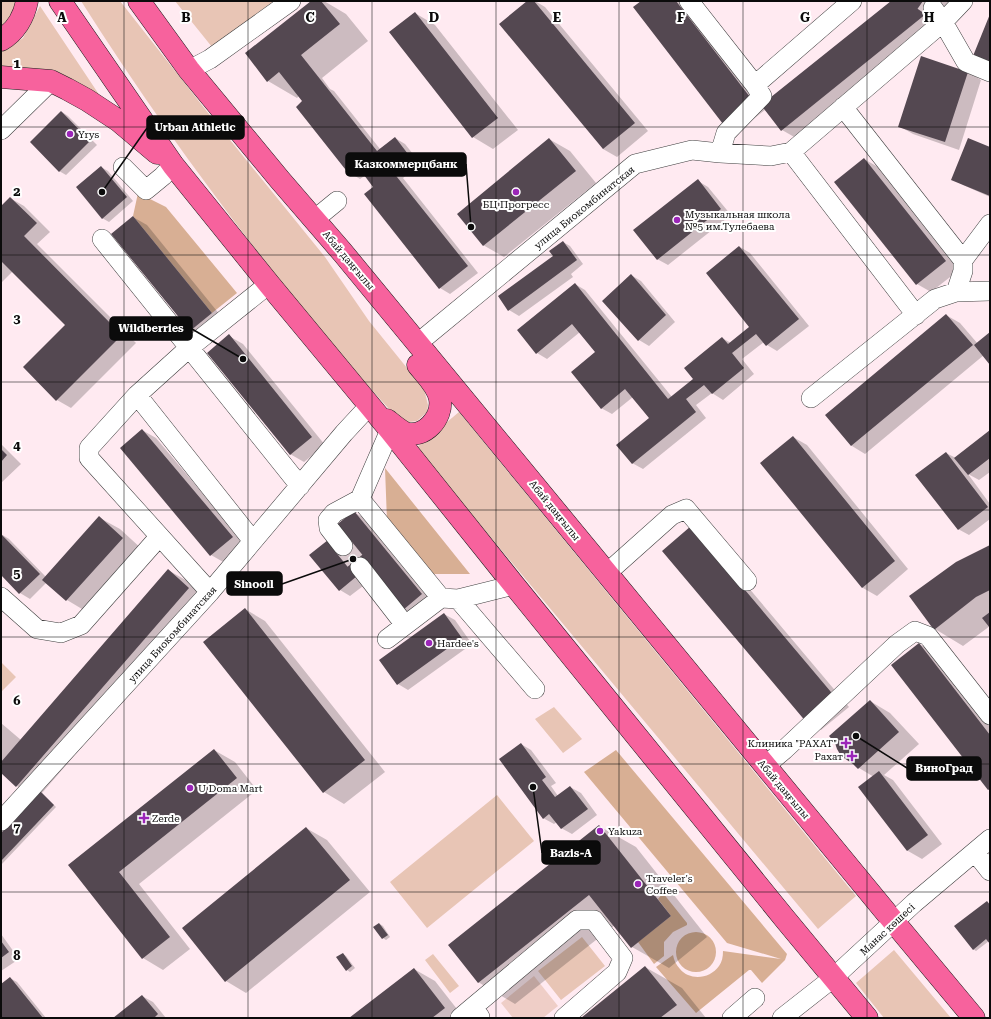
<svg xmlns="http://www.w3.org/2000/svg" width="991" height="1019" viewBox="0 0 991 1019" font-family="'Roboto Serif',serif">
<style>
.green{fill:#e8c5b5}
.forest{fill:#d8af94}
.pitch{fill:#efcec7}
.shadow{fill:#0003}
.building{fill:#544851}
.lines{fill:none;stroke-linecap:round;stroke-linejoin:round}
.minor-tunnel{stroke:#dac9ce;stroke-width:19;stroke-dasharray:19 10;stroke-linecap:butt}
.minor-casing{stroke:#3e3e3e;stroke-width:20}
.major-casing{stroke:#1c1c1c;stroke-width:23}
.minor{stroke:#fff;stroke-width:19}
.major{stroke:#f7629d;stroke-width:22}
.grid{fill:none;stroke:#0b0b0b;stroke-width:1;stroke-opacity:0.55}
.poi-dot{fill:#9b26b8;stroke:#fff;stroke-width:1.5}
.labels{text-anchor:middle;stroke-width:4;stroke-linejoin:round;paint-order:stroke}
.poi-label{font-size:10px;fill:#0b0b0b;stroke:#fff;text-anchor:start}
.street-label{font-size:10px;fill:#0b0b0b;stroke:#fff}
.grid-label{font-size:13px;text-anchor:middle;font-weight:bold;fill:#0b0b0b;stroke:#fff;stroke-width:4;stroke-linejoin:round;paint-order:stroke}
.leader{fill:none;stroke:#0b0b0b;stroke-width:1.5}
.callout-dot{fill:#0b0b0b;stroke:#fff;stroke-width:1.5}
.callout{fill:#0b0b0b;stroke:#0b0b0b;stroke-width:1.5}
.callout-label{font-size:11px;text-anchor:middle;font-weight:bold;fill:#fff}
</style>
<rect width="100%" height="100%" fill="#ffeaf1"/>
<path class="green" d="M1 1H18L10 20 1 29Z
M81 1H120L205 109 325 257 369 321 424 389 428 405 427 412 417 421 409 422 398 419C376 394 353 370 332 344 241 235 157 121 81 1Z
M175 1H274L212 47Z
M40 6 100 96 1 67V52L23 38Z
M459 412 856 896 818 929 416 448Z
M1 662 16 677 1 692Z
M554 707 582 739 563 753 535 719Z
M497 795 534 841 427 928 390 882Z
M582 937 605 966 561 1000 538 971Z
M894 950 951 1018H884L856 983Z
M433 954 459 986 450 993 425 960Z"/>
<path class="forest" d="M138 193 166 207 237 293 212 313 133 216Z
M385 468 470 574H432L387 521Z
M616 750 787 954 785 960 762 983 751 970H749L696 1013 656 967 673 955C674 960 676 965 680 969 690 981 710 979 719 966 722 962 723 957 723 951L781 959 727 943 584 772Z
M663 893 687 923V925L673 932 664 942V956L654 964 638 942 671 916 658 899Z
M676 952a20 20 0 1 1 40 0a20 20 0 1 1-40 0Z"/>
<path class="pitch" d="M534 976 558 1006 543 1018H513L501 1003Z"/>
<path class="shadow" d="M312 1H324L346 14 368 41 322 78 330 89 334 91 380 149 395 138 405 144 421 164 403 178 478 273 450 294 440 288 366 194 375 187 366 175 360 179 350 173 297 107 304 101 299 96 297 98 268 81Z
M529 1H535L545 7 648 131 617 157 603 149Z
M642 1H683L763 104 892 1H958L796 138 782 130 765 110 738 131Z
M415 13 435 25 518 130 493 149 473 137 390 32Z
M968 72 981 80 959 150 913 134 899 126Z
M62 112 68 116 97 145 66 175 59 171Z
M549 139 570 151 596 183 504 257 483 245Z
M990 149V197L963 185 952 179Z
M864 159 878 167 959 270 931 292 917 284 835 182Z
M101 167 108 171 133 201 109 222 102 218Z
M698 181 708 187 731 215 668 265 657 259Z
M10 198 24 206 50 232 37 244 136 343 71 408 57 400 67 325 13 271 1 283V207Z
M133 217 147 225 225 321 204 338 190 330Z
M563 242 570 246 583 264 571 274 573 277 519 316 509 310 553 257Z
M740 247 750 253 809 326 777 351 767 345 764 342 742 359 754 374 723 400 712 393 696 405 706 418 643 469 632 463 650 419 633 397 612 414 601 408 596 352 580 332 547 359 537 353 575 284 585 290 672 397 695 379 722 338 731 343 751 327Z
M631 275 641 281 675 322 649 346 639 340 603 301Z
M946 315 960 323 978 344 990 334V363L984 355 865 454 852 446 826 415Z
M229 336 243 344 325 445 304 462 290 454Z
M142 430 156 438 246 545 225 563 211 555 121 448Z
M990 431V472L979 480 968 474 990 504V519L969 535 958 529 946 453 956 458Z
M793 437 807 445 908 569 877 596 863 588 761 463Z
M1 444 21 464 1 483Z
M354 512 364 518 432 600 414 615 403 609 367 583 350 596 340 590 328 541Z
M100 518 120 529 143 550 87 612 67 600 47 582 30 599 20 593 1 573V534L9 539 46 577Z
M705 536 849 707 821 730 808 722Z
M990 546V626L963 646 935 629Z
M168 570 189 582 209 600 42 793 56 807 1 865V835L36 797 17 786 1 772V723L21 740Z
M245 609 265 621 385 772 344 804 324 792Z
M444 614 455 620 472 644 408 690 398 684Z
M919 644 933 652 990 726V789Z
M870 701 890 713 919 744 884 775 893 780 942 844 922 859 908 851 860 787 874 777 859 768Z
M521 744 531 750 556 783 551 786 558 796 570 787 581 793 597 815 572 834 561 828 557 822 554 824 543 818Z
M214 750 235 762 257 790 139 884 190 949 163 970 143 958 69 865Z
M599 826 636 847 707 937 669 968 632 947 615 925 515 1004 478 982Z
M306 828 327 840 370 892 246 993 226 981Z
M987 902 990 904V943L989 941 976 951 973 949Z
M380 924 383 926 390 937 386 940 383 938Z
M1 934 19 959 1 971Z
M343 954 346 956 355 968 350 972 347 970Z
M645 967 682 988 706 1018H582Z
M414 969 435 981 464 1018H351Z
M10 978 17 982 46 1018H1V985Z
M142 996 153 1002 166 1018H115Z"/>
<path class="building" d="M311 1H321L340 24 301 55 377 151 395 137 411 158 393 172 468 266 439 289 364 194 373 187 358 167 349 174 296 107 302 101 279 72 267 82 245 53Z
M527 1H534L635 123 603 149 499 24Z
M641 1H676L753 101 723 124 633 7Z
M891 1H942L781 131 761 105Z
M415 12 498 118 472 138 389 32Z
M990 14V63L973 56Z
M921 56 968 72 945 142 898 127Z
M61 111 90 141 59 172 30 142Z
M549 138 576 171 483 246 457 214Z
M968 138 990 147V196L951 180Z
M864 158 946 261 916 285 834 182Z
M101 166 127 197 102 219 76 187Z
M698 179 721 209 657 260 633 230Z
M10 197 37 223 24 236 122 335 56 401 23 367 65 325 1 261V206Z
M133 216 212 313 190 331 111 234Z
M563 241 577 260 508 311 498 296 553 256 549 251Z
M739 246 799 319 766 346 756 334 732 353 744 368 712 394 704 385 686 399 696 412 632 464 616 445 649 418 625 389 601 409 571 372 595 352 572 324 536 354 517 330 575 283 668 399 693 379 684 368 722 337 728 344 749 327 706 273Z
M631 274 666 315 638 341 602 301Z
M946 314 973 345 851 446 825 415Z
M990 332V365L974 345Z
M229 334 312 437 290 455 207 353Z
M142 429 233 537 210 556 120 448Z
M990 430V458L968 475 954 458Z
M793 436 895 561 862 588 760 463Z
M1 449 7 455 1 462Z
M946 452 988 507 958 530 915 475Z
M354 511 422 594 403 610 357 576 339 591 309 555 328 540 335 526Z
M99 516 123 538 66 601 42 580Z
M691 526 836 698 807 723 662 551Z
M1 534 40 574 19 594 1 575Z
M990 545V590L976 597 934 630 909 596 956 562Z
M168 569 189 588 16 787 1 773V762Z
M245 608 365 760 323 793 203 642Z
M990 612V628L982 618Z
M444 613 462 638 397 685 379 660Z
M919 643 990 735V789L988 790 891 665Z
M870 700 899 732 858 769 853 764 841 756 837 749 835 743 829 736Z
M521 743 546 777 542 780 555 797 570 786 588 809 561 829 549 814 543 819 499 759Z
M214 749 237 778 119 872 170 937 142 959 68 865Z
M879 771 928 835 907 851 858 787Z
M40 791 54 805 1 861V833Z
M599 825 671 916 631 948 589 895 478 983 448 945Z
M306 827 350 880 225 982 182 928Z
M987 901 990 905V944L986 939 973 950 954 926Z
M379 923 388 935 382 939 373 927Z
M1 941 9 952 1 958Z
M343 953 352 966 346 971 336 957Z
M645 966 677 1005 660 1018H581Z
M414 968 445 1008 432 1018H349Z
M10 977 43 1018H1V984Z
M142 995 158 1014 154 1018H113Z"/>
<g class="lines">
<path class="minor-tunnel" d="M923 1 933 8
M343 546 360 567"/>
<g class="minor-casing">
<path id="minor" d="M689 1 755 85 852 1
M933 8 943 22 966 62 990 72
M189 70 210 59 291 1
M843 107 963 260V271L956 292
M1 130 51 81
M791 152 916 315
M720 153 726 133 762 96 755 85
M123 167 146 190 163 176 173 165
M315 219 337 201
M102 239 300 486
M963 260 990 224
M418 343 635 164 692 150 720 153 771 156 791 152 943 22 963 1
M137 395 253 541
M811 398 935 299 956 292 990 291
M390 430 360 499 441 598 458 599 514 585
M343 546 329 528 328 520 334 513 360 499
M360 567 405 625
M607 573 672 515 686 509 747 581
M210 592 89 458V448L137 395 189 348 269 284
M1 597 37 629 61 633 81 625 159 537
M458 599 535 689
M387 639 441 598
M765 766 784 750 897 644 915 631 928 636 990 715
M1 821 210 592 344 433 369 406
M975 852 990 871
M473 1007 577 920H594L623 958 617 972 564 1018
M460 1018 473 1007 480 1017
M732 1018 755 998
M782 1018 833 978 914 903 990 839"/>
</g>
<g class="major-casing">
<path id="major" d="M60 1 173 165 269 284 390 430 514 585 785 919 867 1018
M139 1 189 70 280 180 343 253 894 922 974 1018
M1 40C15 32 24 17 27 1
M1 77 51 81 67 89 87 100 119 121 157 153
M387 420C392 424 399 430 405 433 424 439 443 418 440 399 438 386 426 375 418 365"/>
</g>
<use href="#minor" class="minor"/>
<use href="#major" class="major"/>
</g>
<path class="grid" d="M124 1V1018M248 1V1018M372 1V1018M496 1V1018M619 1V1018M743 1V1018M867 1V1018M1 127H990M1 255H990M1 382H990M1 510H990M1 637H990M1 764H990M1 892H990"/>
<g class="poi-dot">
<circle cx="70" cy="134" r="4"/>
<circle cx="516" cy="192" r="4"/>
<circle cx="677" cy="220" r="4"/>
<circle cx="429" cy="643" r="4"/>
<path d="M844 737h4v4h4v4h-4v4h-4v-4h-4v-4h4z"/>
<path d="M850 750h4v4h4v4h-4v4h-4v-4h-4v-4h4z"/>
<circle cx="190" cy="788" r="4"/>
<path d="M142 812h4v4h4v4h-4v4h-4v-4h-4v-4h4z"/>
<circle cx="600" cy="831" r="4"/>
<circle cx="638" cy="884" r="4"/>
</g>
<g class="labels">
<g class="poi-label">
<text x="78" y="138">Yrys</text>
<text x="516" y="208" text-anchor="middle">БЦ Прогресс</text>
<text x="685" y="218">Музыкальная школа<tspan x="685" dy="12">№5 им.Тулебаева</tspan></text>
<text x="437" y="647">Hardee's</text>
<text x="837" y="747" text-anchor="end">Клиника "РАХАТ"</text>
<text x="843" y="760" text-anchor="end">Рахат</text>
<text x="198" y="792">U Doma Mart</text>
<text x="152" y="822">Zerde</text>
<text x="608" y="835">Yakuza</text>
<text x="646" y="882">Traveler's<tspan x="646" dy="12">Coffee</tspan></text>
</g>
<g class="street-label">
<text transform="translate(584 207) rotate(-39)" y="4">улица Биокомбинатская</text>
<text transform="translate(349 260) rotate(50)" y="4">Абай даңғылы</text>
<text transform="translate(555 510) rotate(51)" y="4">Абай даңғылы</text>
<text transform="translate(172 634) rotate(-48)" y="4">улица Биокомбинатская</text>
<text transform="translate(784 789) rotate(50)" y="4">Абай даңғылы</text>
<text transform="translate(887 929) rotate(-43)" y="4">Манас көшесі</text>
</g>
</g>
<g class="grid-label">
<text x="62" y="22">A</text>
<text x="186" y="22">B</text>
<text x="310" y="22">C</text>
<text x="434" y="22">D</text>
<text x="557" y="22">E</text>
<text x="681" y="22">F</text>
<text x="805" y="22">G</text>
<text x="929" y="22">H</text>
<text x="17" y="68">1</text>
<text x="17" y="196">2</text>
<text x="17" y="323">3</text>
<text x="17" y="450">4</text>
<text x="17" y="578">5</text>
<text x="17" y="705">6</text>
<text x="17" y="832">7</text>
<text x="17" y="960">8</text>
</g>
<path class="leader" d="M102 192L147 128M471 227L466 164M243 359L192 329M353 559L282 584M856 736L907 768M533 787L542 853"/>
<g class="callout-dot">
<circle cx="102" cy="192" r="4"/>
<circle cx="471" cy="227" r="4"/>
<circle cx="243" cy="359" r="4"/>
<circle cx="353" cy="559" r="4"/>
<circle cx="856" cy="736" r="4"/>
<circle cx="533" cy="787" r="4"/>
</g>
<g class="callout">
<rect x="147" y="116" width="97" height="23" rx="4"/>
<rect x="346" y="153" width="120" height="23" rx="4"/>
<rect x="110" y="317" width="82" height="23" rx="4"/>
<rect x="227" y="572" width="55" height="23" rx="4"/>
<rect x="907" y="757" width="74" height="23" rx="4"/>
<rect x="542" y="841" width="58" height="23" rx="4"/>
</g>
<g class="callout-label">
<text x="195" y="131">Urban Athletic</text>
<text x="406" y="168">Казкоммерцбанк</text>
<text x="151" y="332">Wildberries</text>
<text x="254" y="588">Sinooil</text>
<text x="944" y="772">ВиноГрад</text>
<text x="571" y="857">Bazis-A</text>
</g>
<rect width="991" height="1019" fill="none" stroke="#0b0b0b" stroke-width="4"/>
</svg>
